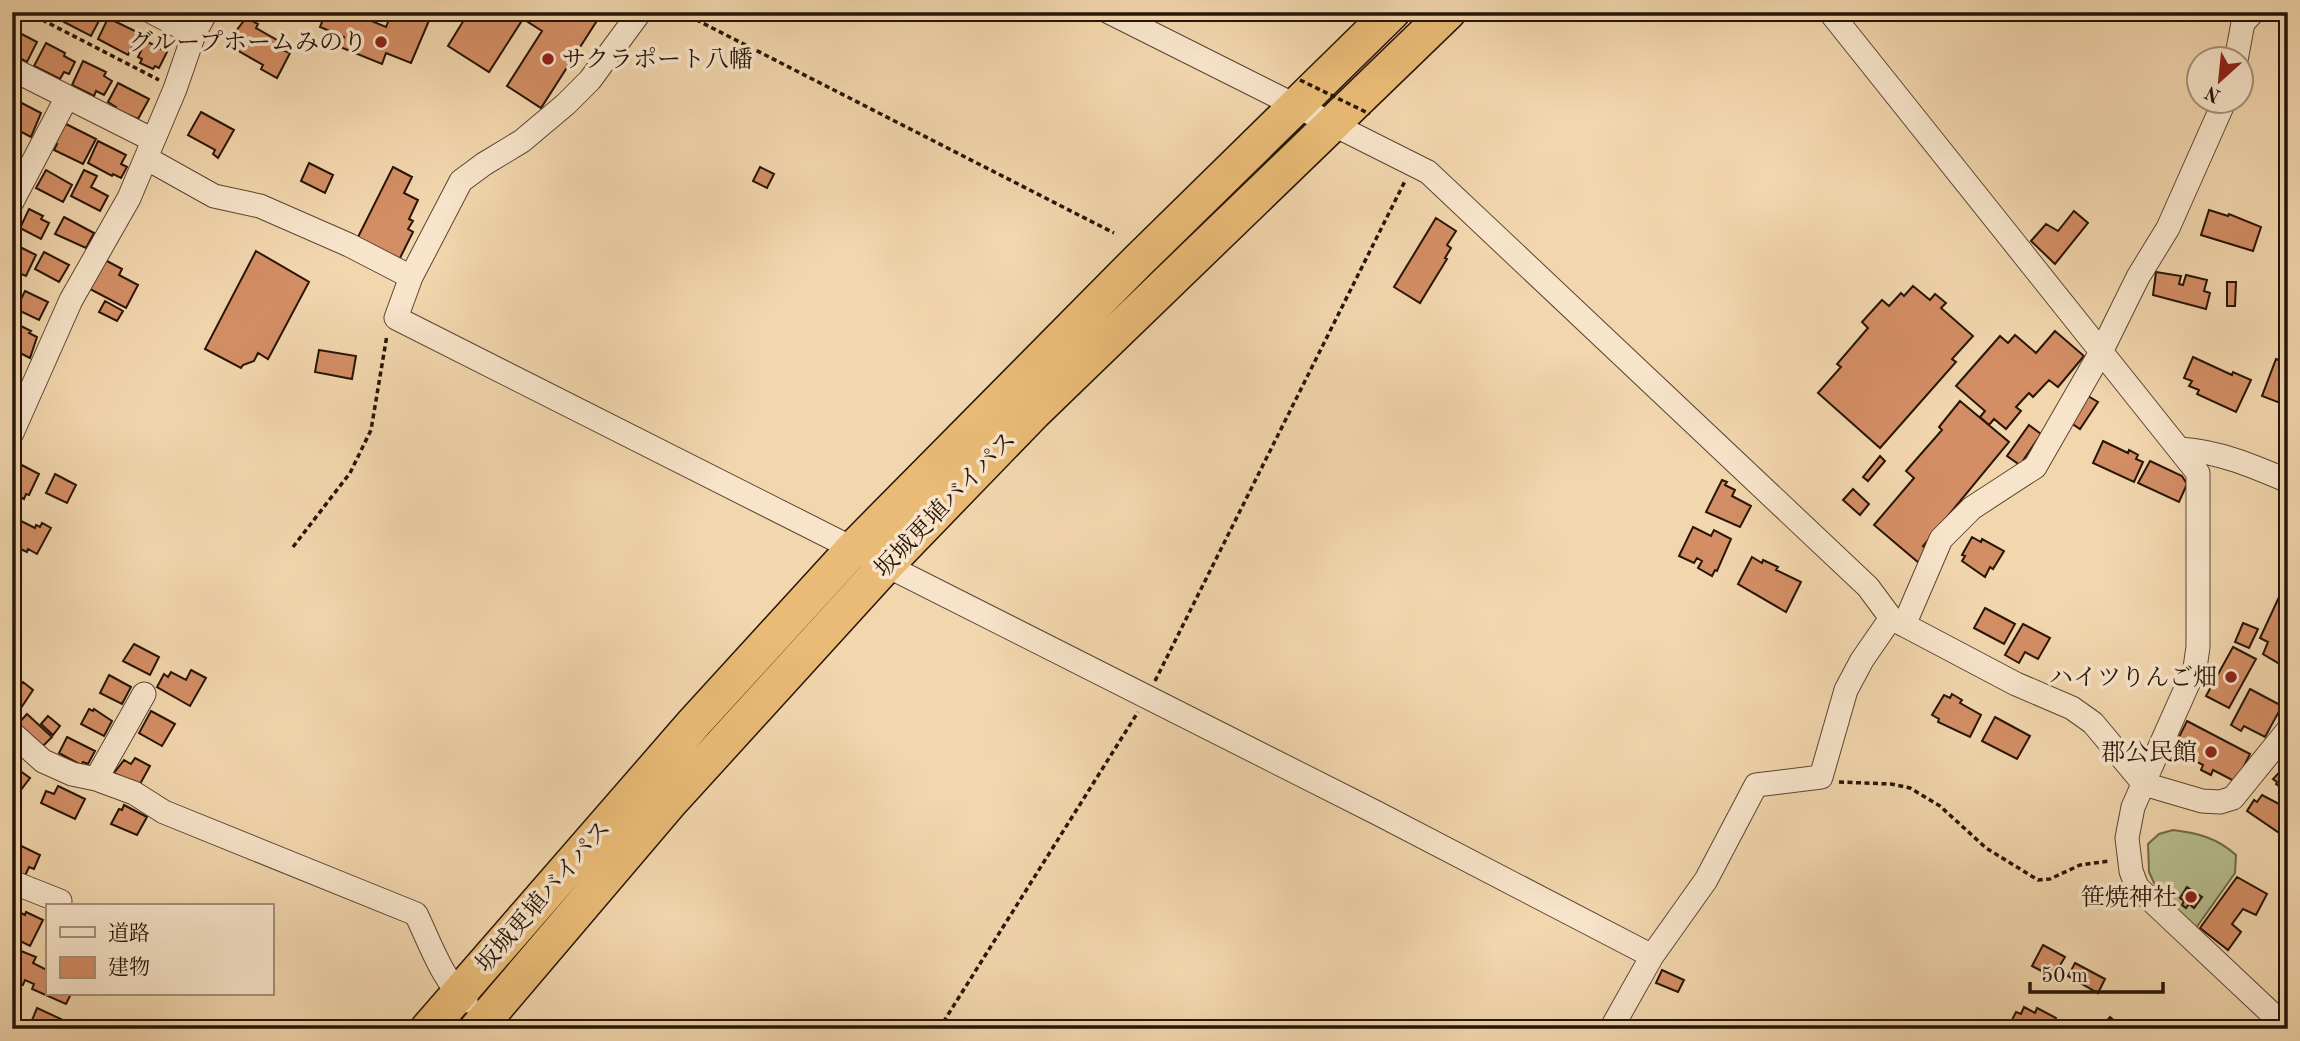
<svg xmlns="http://www.w3.org/2000/svg" width="2300" height="1041" viewBox="0 0 2300 1041" font-family="'Old Standard TT','Noto Serif JP',serif">
<style>
.green{fill:#b7be8d;stroke:#6f6a4a;stroke-width:2}
.building{fill:#d48e65;stroke:#271507;stroke-width:2}
.lines{fill:none;stroke-linecap:round;stroke-linejoin:round}
.minor-casing{stroke:#5a4530;stroke-width:25}
.highway-casing{stroke:#271507;stroke-width:38}
.path{stroke:#271507;stroke-width:3.5;stroke-dasharray:5 3.5;stroke-linecap:butt}
.minor{stroke:#f7e4ca;stroke-width:23}
.highway{stroke:#e9bb76;stroke-width:35}
.path-bridge{stroke:#271507;stroke-width:3.5;stroke-dasharray:5 3.5;stroke-linecap:butt}
.poi-dot{fill:#8f2418;stroke:#f7e4ca;stroke-width:2.5}
.labels{text-anchor:middle;stroke-width:7;stroke-linejoin:round;paint-order:stroke}
.poi-label{font-size:24px;fill:#271507;stroke:#f7e4ca;text-anchor:end}
.street-label{font-size:24px;fill:#271507;stroke:#f7e4ca}
</style>
<rect width="100%" height="100%" fill="#f2d6ad"/>
<filter id="stains"><feTurbulence type="fractalNoise" baseFrequency=".00286" numOctaves="4"/><feColorMatrix values="0 0 0 0 .2 0 0 0 0 .09 0 0 0 0 .02 0 0 0 .5 -.17"/></filter>
<radialGradient id="worn" r=".72"><stop offset=".6" stop-color="#630" stop-opacity="0"/><stop offset="1" stop-color="#630" stop-opacity=".3"/></radialGradient>
<path class="green" d="M2173 830C2198 833 2217 838 2236 855L2235 873 2196 928 2159 894 2149 872 2148 844 2159 834Z"/>
<path class="building" d="M69 12H97L102 15 91 36 64 22Z
M326 12H367L364 18 386 27 392 12H423L431 16 411 63 386 53 382 64 340 47 344 37 320 27Z
M463 12H595L600 16 541 108 507 86 542 31 523 19 489 72 448 46 467 15Z
M108 18 139 33 128 55 98 39Z
M246 18 258 24 256 28 286 45 283 50 290 53 277 78 261 69 263 65 235 49 241 39 233 35Z
M12 29 37 42 27 62 12 54Z
M146 41 167 52 159 68 155 66 153 69 140 63 142 59 138 57Z
M46 43 65 53 64 56 75 62 69 74 64 72 60 79 34 66Z
M83 61 106 72 104 76 112 81 104 95 96 91 94 96 72 85Z
M118 83 149 99 138 119 115 109 116 107 108 102Z
M14 99 41 113 31 137 12 127Z
M201 112 234 130 218 158 213 154 215 150 188 135Z
M64 123 96 139 83 164 54 150 57 144 54 143Z
M98 141 126 155 121 164 127 167 121 178 113 174 112 176 88 163Z
M309 163 333 175 325 193 301 181Z
M393 167 412 177 404 193 418 200 409 219 413 221 408 229 413 232 399 260 357 239Z
M760 167 774 174 767 188 753 181Z
M46 170 72 185 63 202 36 188Z
M84 170 97 176 91 187 108 196 100 211 71 196Z
M29 209 43 216 41 219 49 223 41 239 20 228Z
M2209 210 2228 216 2229 214 2261 227 2253 251 2201 235Z
M2074 211 2088 223 2055 264 2031 241 2046 224 2058 231Z
M64 217 94 233 86 248 55 234Z
M1436 218 1456 231 1447 245 1451 248 1445 258 1447 259 1420 303 1394 287Z
M12 243 36 255 26 276 12 270Z
M256 251 309 282 268 359 258 353 254 361 243 365 241 368 205 349Z
M44 252 69 265 59 282 35 269Z
M105 260 122 269 119 275 138 285 126 308 90 289Z
M2156 272 2181 276 2179 284 2183 285 2186 275 2207 280 2204 291 2210 293 2206 309 2153 295Z
M2227 282H2236L2235 306H2227Z
M1913 286 1930 300 1935 294 1946 303 1941 308 1973 336 1952 359 1956 362 1880 448 1818 393 1841 367 1837 364 1868 328 1862 322 1882 300 1889 306 1901 293 1904 296Z
M25 291 48 302 39 320 16 309Z
M105 301 123 311 117 321 99 312Z
M15 323 31 331 29 333 37 337 30 358 12 349V328Z
M2055 331 2084 356 2058 387 2049 380 2033 397 2029 393 2016 407 2021 411 2006 429 1994 419 1989 425 1980 417 1985 411 1956 386 2000 336 2008 343 2015 335 2036 353Z
M319 350 356 356 352 379 315 372Z
M2193 357 2232 375 2233 372 2251 380 2236 412 2197 394 2199 390 2189 386 2192 381 2184 378Z
M2276 359 2288 364V406L2262 396Z
M2083 393 2098 402 2080 429 2065 419Z
M1960 401 2009 442 1923 546 1929 551 1919 563 1874 525 1914 478 1906 471 1942 430 1939 427Z
M2029 425 2041 434 2020 465 2007 456Z
M2103 441 2128 453 2129 450 2138 455 2136 459 2143 462 2134 482 2093 463Z
M1880 456 1885 461 1868 481 1863 477Z
M14 461 39 474 29 495 26 494 24 499 12 493Z
M2150 461 2182 476 2187 484 2179 502 2138 483Z
M55 474 76 485 67 503 46 493Z
M1722 480 1727 482 1725 485 1735 490 1732 496 1751 506 1740 527 1706 512Z
M1853 489 1869 504 1860 515 1843 500Z
M19 520 35 528 36 525 40 527 42 523 51 528 37 554 28 549 27 552 12 545V534Z
M1693 527 1711 536 1714 530 1731 539 1717 571 1715 570 1712 576 1698 568 1702 561 1697 558 1694 563 1679 556Z
M1972 537 1981 542 1982 539 2004 551 1993 569 1990 567 1985 577 1962 561 1965 556 1962 555Z
M1752 557 1762 563 1763 560 1778 567 1776 570 1801 582 1786 612 1738 584Z
M2279 597 2288 601V621L2286 620 2281 630 2288 633V669L2263 654 2268 642 2260 638Z
M1985 608 2015 624 2004 644 1974 628Z
M2243 623 2258 629 2249 648 2235 642Z
M2023 624 2050 638 2038 659 2025 652 2019 663 2005 655Z
M134 644 159 657 150 675 123 661Z
M2233 647 2256 659 2229 708 2206 696Z
M191 670 206 678 190 706 157 687 164 674 168 677 171 672 186 680Z
M109 675 131 687 122 704 100 693Z
M12 679 20 685 23 682 33 690 15 717 12 714Z
M2250 689 2282 706 2265 737 2244 726 2241 731 2231 725Z
M1952 694 1962 700 1960 703 1981 715 1970 737 1938 722 1939 719 1932 715 1944 695 1950 698Z
M89 709 93 711 94 709 112 721 104 736 81 724Z
M151 711 175 724 162 746 139 733Z
M27 714 52 737 42 747 17 725Z
M48 716 60 726 53 735 41 724Z
M1995 717 2030 736 2017 759 1982 741Z
M2187 721 2250 754 2236 782 2213 770 2211 775 2201 770 2203 765 2173 749Z
M67 737 95 751 88 764 83 762 81 765 59 753Z
M135 758 150 766 139 786 114 773 124 760 131 764Z
M2288 763V793L2276 784 2277 782 2273 779Z
M12 765 30 778 14 799 12 797Z
M58 786 85 799 75 819 41 803 46 791 54 794Z
M2262 795 2283 806 2281 809 2288 814V839L2247 811 2254 800 2257 802Z
M124 805 147 817 137 835 111 824 119 809 122 810Z
M12 838 18 841 17 844 40 855 34 869 29 867 25 876 12 870Z
M2237 877 2267 894 2256 915 2243 909 2232 924 2241 932 2228 950 2200 928Z
M2187 887 2202 897 2194 908 2189 904 2186 908 2182 905 2184 901 2180 898Z
M19 912 25 915 26 912 43 920 30 946 12 937V926Z
M2043 945 2065 957 2053 977 2032 966Z
M21 951 36 957 33 963 47 970V994H71L66 1004 32 989 34 984 25 980 23 985 12 980V970Z
M2075 963 2105 979 2098 993 2068 976Z
M1662 970 1684 980 1678 992 1656 983Z
M2024 1007 2035 1013 2037 1008 2056 1018 2051 1029H2014L2009 1026 2016 1012 2021 1014Z
M37 1008 63 1020 59 1029H30L32 1026 30 1025Z
M2110 1017 2124 1029H2100Z"/>
<g class="lines">
<g class="minor-casing">
<path id="minor" d="M152 12 194 34
M640 12 590 80 566 104 522 141 484 164 461 181 411 277 396 318 1377 813 1652 956 1706 880 1756 785 1821 777 1846 690 1862 660 1891 618
M1109 12 1428 172 1868 587 1891 618 2016 684 2072 708 2093 723 2144 784 2202 801 2220 802 2233 798 2288 730
M1830 12 2198 473V647L2195 668 2133 807 2127 838 2131 871 2137 887 2288 1029
M2236 60 2243 23 2253 12
M12 69 153 140
M146 158 214 196 260 206 349 245 411 277
M12 202 67 97
M12 433 71 300 129 198 175 89 194 34 206 12
M2179 449C2218 451 2253 466 2288 481
M1904 625 1941 539 1972 508 2035 467 2101 352 2138 277 2168 228 2224 102
M12 733 43 761 72 774 96 779 134 793 164 812 416 914C430 943 442 979 466 1001
M96 779 144 694
M12 882 60 901
M1611 1029 1652 956"/>
</g>
<g class="highway-casing">
<path id="highway" d="M428 1029 694 723 854 548 1138 261 1392 12
M477 1029 670 802 885 566 1033 413 1448 12"/>
</g>
<path class="path" d="M27 12 159 80
M681 12 1114 233
M293 547 350 473 371 430 387 335
M1155 681 1405 181
M1839 782 1891 784 1910 788 1940 806 1986 848 2038 880 2050 879 2080 865 2109 861
M939 1029 1138 712"/>
<use href="#minor" class="minor"/>
<use href="#highway" class="highway"/>
<path class="path-bridge" d="M1300 80 1370 114"/>
</g>
<g class="poi-dot">
<circle cx="381" cy="42" r="7"/>
<circle cx="548" cy="59" r="7"/>
<circle cx="2231" cy="677" r="7"/>
<circle cx="2211" cy="752" r="7"/>
<circle cx="2191" cy="897" r="7"/>
</g>
<g class="labels">
<g class="poi-label">
<text x="367" y="50">グループホームみのり</text>
<text x="562" y="67" text-anchor="start">サクラポート八幡</text>
<text x="2217" y="685">ハイツりんご畑</text>
<text x="2197" y="760">郡公民館</text>
<text x="2177" y="905">笹焼神社</text>
</g>
<g class="street-label">
<text transform="translate(945 504) rotate(-46)" y="8">坂城更埴バイパス</text>
<text transform="translate(543 896) rotate(-49)" y="8">坂城更埴バイパス</text>
</g>
</g>
<rect width="2300" height="1041" fill="none" stroke="#f2d6ad" stroke-width="42"/>
<rect x="14" y="14" width="2272" height="1013" fill="none" stroke="#271507" stroke-width="3.5"/>
<rect x="21" y="21" width="2258" height="999" fill="none" stroke="#271507" stroke-width="2"/>
<rect x="46" y="904" width="228" height="91" fill="#f7e4ca" stroke="#a4917c" stroke-width="2"/>
<rect x="60" y="927" width="35" height="10" fill="#f7e4ca" stroke="#a4917c" stroke-width="2"/>
<text x="108" y="940" font-size="21" fill="#271507">道路</text>
<rect x="60" y="957" width="35" height="21" fill="#d48e65" stroke="#a4917c" stroke-width="2"/>
<text x="108" y="974" font-size="21" fill="#271507">建物</text>
<g transform="translate(2220 80) rotate(207)"><circle r="33" fill="#f7e4ca" stroke="#a4917c" stroke-width="2"/>
<path d="M0-5L12 26L0 18L-12 26Z" fill="#8f2418"/>
<text y="-10" font-size="19" font-weight="bold" text-anchor="middle" fill="#271507">N</text>
</g>
<path d="M2030 982v10h133v-10" fill="none" stroke="#271507" stroke-width="3.5"/>
<text x="2041" y="982" font-size="21" fill="#271507" stroke="#f7e4ca" stroke-width="5" paint-order="stroke">50 m</text>
<rect width="100%" height="100%" filter="url(#stains)"/>
<rect width="100%" height="100%" fill="url(#worn)"/>
</svg>
